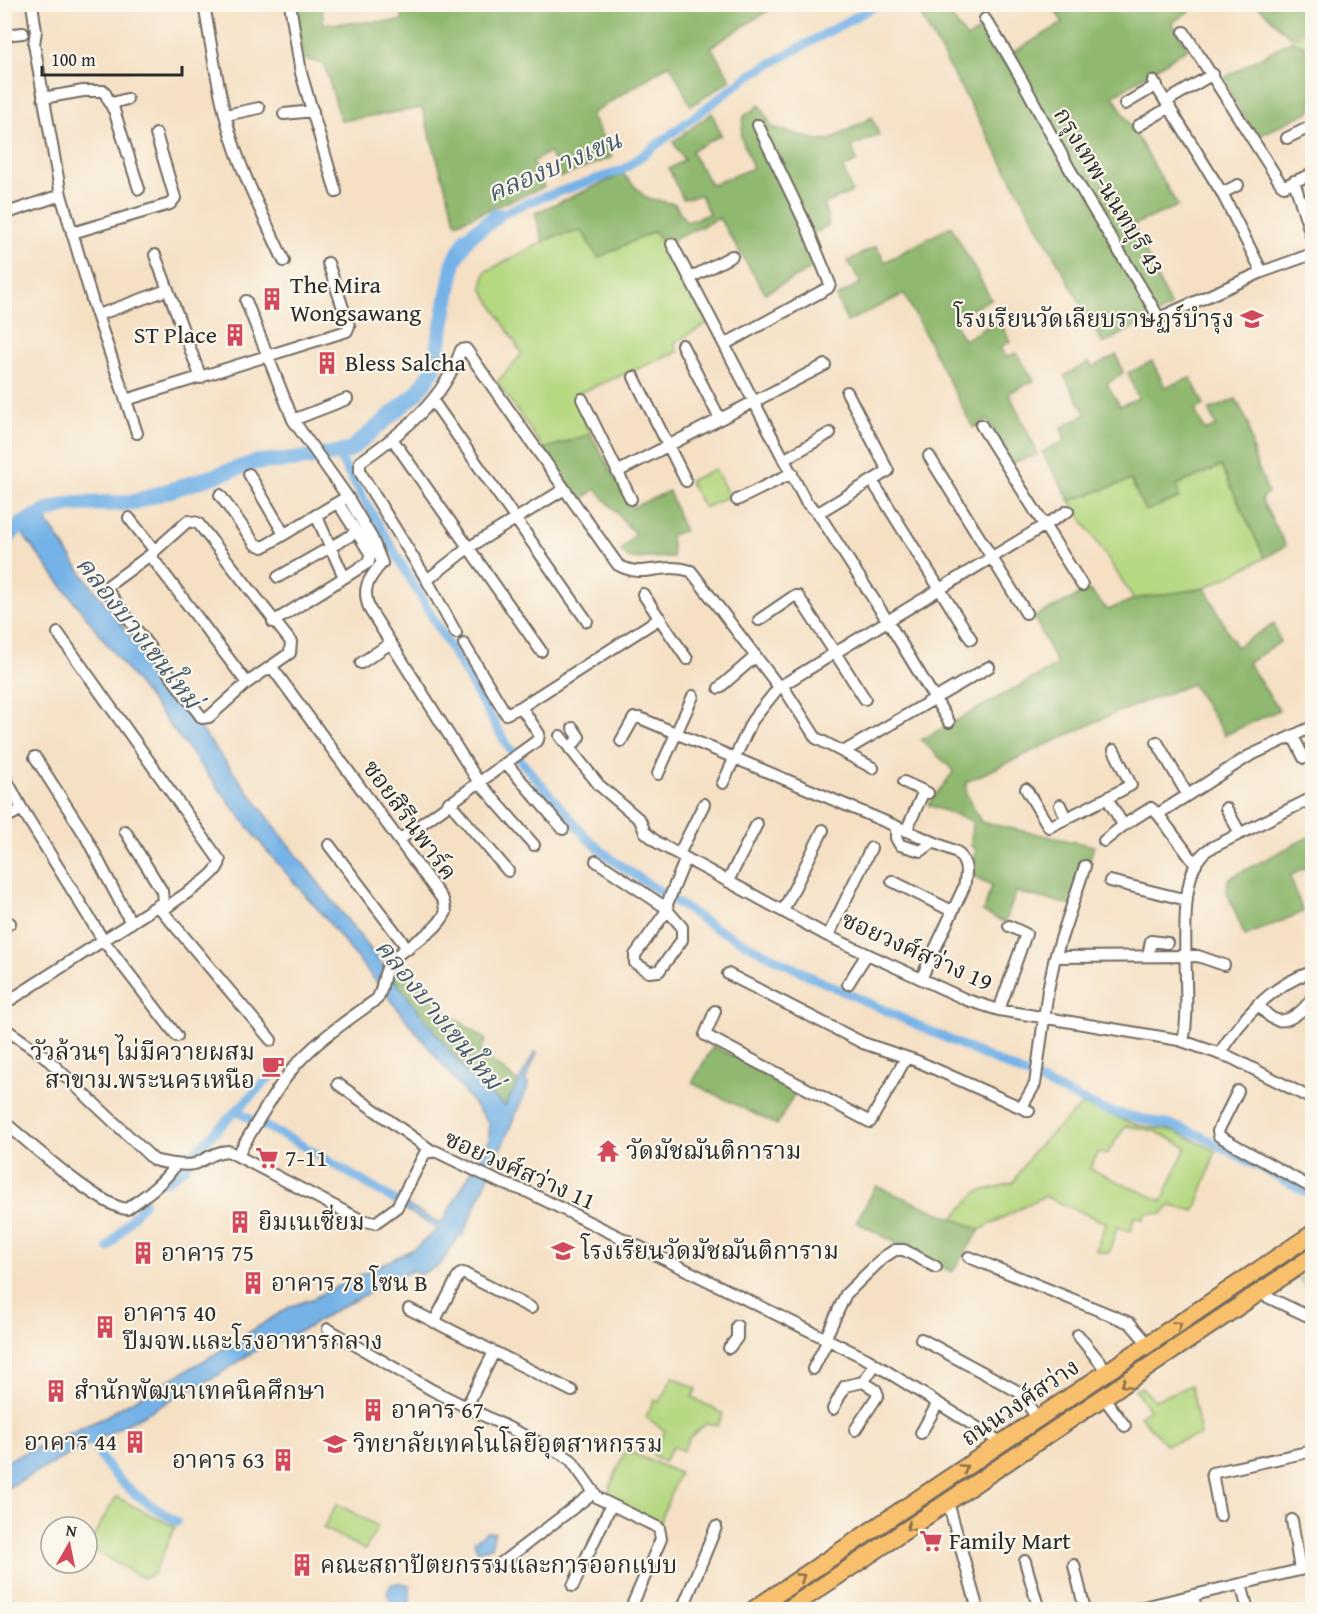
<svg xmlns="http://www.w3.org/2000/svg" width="1317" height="1614" viewBox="0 0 1317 1614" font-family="'Gentium Book Plus','Noto Serif Thai',serif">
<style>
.green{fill:#b5d881;stroke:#708256;stroke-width:1.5;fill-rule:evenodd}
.forest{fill:#90b86f;stroke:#5e724d;stroke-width:1.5}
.water{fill:#75b2e7;stroke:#506e89;stroke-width:1.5}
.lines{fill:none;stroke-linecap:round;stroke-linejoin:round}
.canal{stroke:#75b2e7;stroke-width:9}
.river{stroke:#75b2e7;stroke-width:16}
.minor-casing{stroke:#726a61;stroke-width:14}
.primary-casing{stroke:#726a61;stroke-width:20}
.minor{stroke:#fff;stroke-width:10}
.primary{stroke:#f8bf6c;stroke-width:16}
.oneway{stroke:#876e48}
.labels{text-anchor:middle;stroke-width:4.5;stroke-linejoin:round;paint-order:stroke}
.street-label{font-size:24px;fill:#2b2b2b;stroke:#fbf7ec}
.poi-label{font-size:24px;fill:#2b2b2b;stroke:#fbf7ec;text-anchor:start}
.water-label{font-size:26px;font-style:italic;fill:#455a6d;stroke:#fbf7ec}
</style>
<rect width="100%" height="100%" fill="#fbf7ec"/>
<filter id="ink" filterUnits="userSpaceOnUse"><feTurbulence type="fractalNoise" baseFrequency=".0167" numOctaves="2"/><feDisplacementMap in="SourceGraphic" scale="12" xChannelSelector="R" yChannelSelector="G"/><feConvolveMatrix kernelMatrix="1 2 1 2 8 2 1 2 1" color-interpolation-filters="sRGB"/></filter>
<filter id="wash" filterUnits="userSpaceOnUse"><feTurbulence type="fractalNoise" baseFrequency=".008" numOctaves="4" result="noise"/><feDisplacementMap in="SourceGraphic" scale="24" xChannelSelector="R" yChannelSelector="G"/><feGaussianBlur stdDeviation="1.35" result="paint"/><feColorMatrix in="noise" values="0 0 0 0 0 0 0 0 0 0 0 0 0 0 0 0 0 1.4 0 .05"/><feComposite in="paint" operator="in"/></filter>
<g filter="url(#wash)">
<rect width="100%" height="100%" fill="#f5e0c4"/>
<path class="green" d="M1312 25V40L1304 46 1290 41Z
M582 231 598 257 655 231 708 323 674 343 678 352 574 395 591 434 544 449 497 382 522 354 482 288 485 272 552 237Z
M1221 466 1265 558 1205 588 1134 599 1070 501 1131 480 1145 511 1176 485Z
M715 469 729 496 704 508 689 481Z
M1082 1105 1138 1125 1175 1131 1216 1151 1195 1211 1170 1206 1162 1214 1145 1213 1144 1220 1134 1216 1131 1231 1117 1227 1109 1253 1096 1251 1106 1223 1044 1196 980 1230 953 1218 977 1192 1013 1183 1034 1150ZM1126 1126 1155 1131 1186 1147 1162 1201 1090 1169 1098 1152 1106 1155Z
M1312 1248V1250L777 1609 766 1610 1122 1371Z
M1312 1271V1296L1299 1278Z
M673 1377 697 1389 692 1397 723 1414 717 1426 707 1423 689 1438 683 1451 673 1446 664 1462 653 1455 665 1431 646 1417 654 1400 659 1402Z
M1191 1385 1201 1435 1166 1445 1140 1416 1149 1409 1135 1390 1141 1387 1155 1400Z
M625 1450 679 1473 660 1522 606 1498Z
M116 1497 175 1527 153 1575 143 1578 87 1547Z
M337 1504 378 1526 365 1550 323 1528Z"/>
<path class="forest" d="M403 4H766L769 10 711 47 731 80 691 106 670 64 591 114 612 157 561 177 549 152 532 162 544 187 456 223 422 108 341 121 324 64 304 59 296 5H321L324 24 402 21Z
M915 5H946L954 21 967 38 980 31 1000 60 1063 23 1052 5H1198L1172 23 1188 48 1113 96 1178 206 1133 225 1171 307 1103 344Z
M1257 5H1302L1312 22 1290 37Z
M1290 41 1304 46 1312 58V110L1257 137 1222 79Z
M760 105 772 127 813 139 828 141 872 117 879 135 852 146 857 161 843 168 852 192 824 204 829 225 803 240 817 266 765 293 719 218 663 245 654 231 598 258 582 231 552 237 543 242 535 213 623 174 646 198 675 204 686 222 709 214 701 195 683 199 669 169 684 160 673 142 712 113 721 135 691 151 711 185 753 168 741 137 744 116Z
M951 226 991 299 952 320 964 340 999 320 1010 341 1000 348 1006 357 1017 353 1034 381 1009 393 1038 454 1012 463 987 420 973 428 904 294 847 322 836 297 861 283 848 261 876 246 885 262Z
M1117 355 1123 373 1107 384 1120 406 1138 398 1128 373 1152 361 1165 387 1191 378 1204 405 1195 410 1205 431 1216 426 1209 410 1236 399 1248 423 1254 457 1268 492 1261 499 1286 546 1265 558 1221 466 1177 485 1179 498 1145 511 1131 480 1070 501 1042 452 1065 440 1061 428 1086 414 1064 376 1089 362 1092 367Z
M591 434 631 508 669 491 684 531 671 535 673 557 630 559 621 551 635 534 596 489 580 501 544 449Z
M1205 588 1236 647 1274 624 1280 642 1248 663 1279 710 1225 735 1192 684 1113 714 966 782V793L981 822 1094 846 1075 906 1016 892 1005 923 983 912 992 885 971 875 976 849 971 846 972 821 928 805 954 771 921 740 1057 665 1034 617 1089 590 1108 610 1134 599Z
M1312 835V864L1290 876 1303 912 1245 936 1227 893 1228 879Z
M405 968 439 1007 486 1040 480 1052 518 1082 505 1106 471 1078 392 977Z
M713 1046 797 1089 777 1125 692 1083Z
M876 1186 980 1230 952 1272 856 1222Z"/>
<path class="water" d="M44 517 81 572 299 858 471 1078 505 1106 535 1052 537 1053 525 1081 529 1084 462 1237 459 1236 440 1265 419 1275 413 1270 332 1312 309 1327 253 1352 218 1375 5 1489 4 1463 17 1456 99 1420 210 1357 291 1306 312 1299 415 1248 438 1229 402 1208 405 1204 441 1224 489 1141V1123L321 913 266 850 26 539 21 530Z
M486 1532H495L491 1547 478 1552 474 1542Z
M400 1583 410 1585V1602L398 1608 389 1599 387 1591 392 1584Z"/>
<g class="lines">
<path class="canal" d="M497 216 526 203 623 170 750 75 879 4
M337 453 507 745 587 838 614 861 715 928 814 978 1104 1110 1175 1126 1201 1136 1312 1195
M235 1111 298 1143 403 1205
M165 1182 186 1167 191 1156 273 1074
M108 1248 144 1202
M87 1433C111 1481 133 1494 177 1522
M335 1608 338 1610"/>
<path class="river" d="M4 544C11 525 49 509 68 505 89 501 112 506 134 502L257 462 293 460 349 451 417 393 434 369 454 262 467 238 497 216"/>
</g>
</g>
<g filter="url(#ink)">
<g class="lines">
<g class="minor-casing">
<path id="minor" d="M32 4 36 31 34 44 61 195 93 303 137 433
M204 4C211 45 217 86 228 126 241 173 264 217 284 261
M290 4 301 73 336 192
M985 19C1018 67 1043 122 1072 173 1100 222 1131 269 1159 318L1262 272 1312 254
M1184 32 1281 184 1284 186 1312 174
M4 35 23 33
M1153 81 1222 193 1262 272
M43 98 83 91H104L113 109
M127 99 116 102 113 107 139 189
M1167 101 1213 74
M1125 104 1157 85
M284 114 313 111
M226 115 259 108
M1138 126 1170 107
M1287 138 1312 126
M1294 181 1312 238
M1222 193 1238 185
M4 214 61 195
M72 233 170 204 175 198 156 134
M672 244 806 502 818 513 887 620 949 722
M155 255 201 378
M692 277 732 256
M246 301 293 420 347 496 372 538 382 563C368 579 361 589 370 610L478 781 534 845
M98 315 167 290
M725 344 828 288 830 284 806 225 758 125
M682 345 720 419
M634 377 686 481
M582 399 631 499
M126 400 347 331 349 326 328 263
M433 401 587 621
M293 420 347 399
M981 425 1082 585
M393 440 541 651
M929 456 1026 613
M785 459 830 433
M617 472 825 365
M249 474 284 534
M876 487 971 639
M220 495 255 544 263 547 345 498
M737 500 792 473
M818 513 888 471 847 392
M316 515 344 577
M129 518 155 551
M188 521 198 523 291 642 290 653 247 683 209 717 202 718 107 590 109 585 150 555Z
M150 555 247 683
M278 577 357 532
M427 580 468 548 563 490
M643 594 687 659
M759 620 794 596H798L865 699
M273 622 369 562 370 553 340 506
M58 633 220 861C218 878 176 897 163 911
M456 633 427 580 360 472V462C403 432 443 401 461 350L466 349 618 565C645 580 661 561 691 571L779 687
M464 644 506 714 521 707 660 618
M361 663 391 643
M782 685 816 738 843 752 989 667
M719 688 756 656
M560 736 599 785 640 820 645 832 658 843 828 936 967 1000 999 1010 1179 1040 1232 1058 1312 1099
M1293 736 1304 758
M621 741 634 718H640L957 852C968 864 967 872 964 887L921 979
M1157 742 1187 794
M570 749 579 737 573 728
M1114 750 1131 785 1107 798 1122 823 1124 825 1151 808 1158 814
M843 752 873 768
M35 757 85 835 131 923
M506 763 563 829
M658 774 693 696
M4 775 22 809 103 940 177 1036
M904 782 928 793
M723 783 752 721 779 687 1068 511
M1026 789 1049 827 1107 798
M449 802 508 871
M1060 805 1066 818
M1226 808 1240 833
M4 819 22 809
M896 827V838L900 845 921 851 933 842
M906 831 924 791
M399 840 538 740 539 734 521 707
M1104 841 1124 825
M329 845 408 949
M679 854 704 804
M596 861 668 909 635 955V963L649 972 659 971 682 940V927L668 911 667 904 686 858
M1196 865 1158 814 1249 756 1312 727
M728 881 757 824
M892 881 952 911
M1110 881 1187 900
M159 907 271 1040
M783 911 823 830
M4 927 10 923
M828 936 871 848
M1148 956 1151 941 1167 943
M1055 957 1198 956 1224 965
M728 974 863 1043 917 1061 1029 1111
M848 984 867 954
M4 1004 163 902 162 891 125 831
M1258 1004C1262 1009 1267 1015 1272 1018 1287 1027 1305 1009 1312 998
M999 1010 1026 934 1009 926
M715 1011 705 1035 870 1122 906 1058
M4 1028 43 1055 154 1160C164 1163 189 1167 197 1163 209 1157 215 1152 228 1151L361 1220 375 1223 397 1207 425 1153 435 1151 499 1182 528 1192 867 1359 1002 1443
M1183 1041C1195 997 1168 873 1209 849L1312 798
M1219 1054C1242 1018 1271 985 1312 972
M338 1084 432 1151
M1238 1091 1218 1131 1219 1136 1312 1188
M1022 1107 1035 1084 1048 990 1055 957 1085 866
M4 1122C30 1143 98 1206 127 1209 145 1196 165 1182 176 1164
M238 1154C256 1125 272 1094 294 1067 317 1040 348 1020 377 999 384 989 382 973 390 963 405 943 433 938 446 912L443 900 271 666
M969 1257 1130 1323 1149 1345
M1259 1293 1312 1318
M409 1309 572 1391
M434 1322 459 1275 463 1273 531 1308
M328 1329 432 1390 562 1454 571 1460 598 1498 659 1528 661 1539 630 1610
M1078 1335 1108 1372
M825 1339 846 1294 884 1257 895 1250H904L936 1267
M921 1339 1019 1392 1038 1419
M729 1348 737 1338V1326
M813 1369 828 1340
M1104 1398 1125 1426
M467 1406 494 1352
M833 1409 845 1386 863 1382 875 1365
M855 1430 878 1395 876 1390 863 1382
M921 1433 938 1403
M948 1502 978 1610
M1220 1516 1212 1473 1312 1451
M1292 1520 1300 1570
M1025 1561 1039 1610
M1074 1565 1085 1610
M496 1567 593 1493
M1241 1584 1248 1610
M573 1586 611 1505
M1193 1595 1196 1610
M682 1610 716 1527
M1131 1610 1312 1567"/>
</g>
<g class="primary-casing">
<path id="primary" d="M753 1610 1312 1234
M787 1610 1312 1257"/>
</g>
<use href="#minor" class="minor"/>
<use href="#primary" class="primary"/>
</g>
<defs><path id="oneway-chevron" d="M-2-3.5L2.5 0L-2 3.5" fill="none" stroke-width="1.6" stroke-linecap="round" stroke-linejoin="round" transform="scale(1.5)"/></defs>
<g class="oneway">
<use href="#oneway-chevron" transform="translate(1178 1325) rotate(-34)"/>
<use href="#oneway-chevron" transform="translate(1125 1384) rotate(146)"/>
<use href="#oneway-chevron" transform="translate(964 1468) rotate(-34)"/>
<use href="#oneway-chevron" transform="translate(910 1527) rotate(146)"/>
<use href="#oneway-chevron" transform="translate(801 1577) rotate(-34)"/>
</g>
</g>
<defs>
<g id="building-bare" transform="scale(1.8)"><path d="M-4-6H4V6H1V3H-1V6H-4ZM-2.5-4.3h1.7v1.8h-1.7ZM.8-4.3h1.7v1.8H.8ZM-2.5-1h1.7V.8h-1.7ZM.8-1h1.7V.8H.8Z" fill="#d1495b" stroke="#fbf7ec" stroke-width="2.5" paint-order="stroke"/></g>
<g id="school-bare" transform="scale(1.8)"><path d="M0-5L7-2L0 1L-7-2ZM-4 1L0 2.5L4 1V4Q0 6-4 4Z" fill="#d1495b" stroke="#fbf7ec" stroke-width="2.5" paint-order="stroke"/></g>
<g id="cafe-bare" transform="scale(1.8)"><path d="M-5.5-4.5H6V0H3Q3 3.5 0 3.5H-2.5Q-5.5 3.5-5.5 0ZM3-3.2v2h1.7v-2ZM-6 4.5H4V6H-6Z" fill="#d1495b" stroke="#fbf7ec" stroke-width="2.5" paint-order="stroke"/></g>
<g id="temple-bare" transform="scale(1.8)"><path d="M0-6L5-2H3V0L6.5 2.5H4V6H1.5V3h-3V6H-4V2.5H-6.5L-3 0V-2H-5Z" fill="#d1495b" stroke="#fbf7ec" stroke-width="2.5" paint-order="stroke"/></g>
<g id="supermarket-bare" transform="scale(1.8)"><path d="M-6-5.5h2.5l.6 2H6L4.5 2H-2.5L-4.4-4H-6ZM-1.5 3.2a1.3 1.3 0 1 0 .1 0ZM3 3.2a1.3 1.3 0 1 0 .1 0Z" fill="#d1495b" stroke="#fbf7ec" stroke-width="2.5" paint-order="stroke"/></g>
<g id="university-bare" transform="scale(1.8)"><path d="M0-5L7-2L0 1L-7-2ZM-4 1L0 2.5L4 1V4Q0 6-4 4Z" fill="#d1495b" stroke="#fbf7ec" stroke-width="2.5" paint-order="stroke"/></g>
</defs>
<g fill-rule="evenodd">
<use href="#building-bare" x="272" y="299"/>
<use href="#school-bare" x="1252" y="319"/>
<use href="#building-bare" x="235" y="335"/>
<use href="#building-bare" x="327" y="363"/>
<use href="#cafe-bare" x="273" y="1066"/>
<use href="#temple-bare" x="608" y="1151"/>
<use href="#supermarket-bare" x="267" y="1158"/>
<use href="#building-bare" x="240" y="1222"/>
<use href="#school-bare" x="563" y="1251"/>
<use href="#building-bare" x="143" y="1253"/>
<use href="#building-bare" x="253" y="1283"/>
<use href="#building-bare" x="105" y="1327"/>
<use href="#building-bare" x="56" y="1391"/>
<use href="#building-bare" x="373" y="1410"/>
<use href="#building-bare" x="135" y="1442"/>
<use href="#university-bare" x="335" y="1444"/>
<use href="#building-bare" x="283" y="1460"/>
<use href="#supermarket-bare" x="931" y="1541"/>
<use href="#building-bare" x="302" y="1565"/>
</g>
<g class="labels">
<g class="street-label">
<text transform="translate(1109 191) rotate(59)" y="8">กรุงเทพ-นนทบุรี 43</text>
<text transform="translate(410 820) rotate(54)" y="8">ซอยสิรีนพาร์ค</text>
<text transform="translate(917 951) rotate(24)" y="8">ซอยวงศ์สว่าง 19</text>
<text transform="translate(520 1170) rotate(24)" y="8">ซอยวงศ์สว่าง 11</text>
<text transform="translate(1020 1402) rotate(-34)" y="8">ถนนวงศ์สว่าง</text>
</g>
<g class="poi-label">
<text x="290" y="293">The Mira<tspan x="290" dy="28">Wongsawang</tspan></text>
<text x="1234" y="327" text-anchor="end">โรงเรียนวัดเลียบราษฏร์บำรุง</text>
<text x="217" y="343" text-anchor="end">ST Place</text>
<text x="345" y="371">Bless Salcha</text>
<text x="255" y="1060" text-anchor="end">วัวล้วนๆ ไม่มีควายผสม<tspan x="255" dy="28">สาขาม.พระนครเหนือ</tspan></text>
<text x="626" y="1159">วัดมัชฌันติการาม</text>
<text x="285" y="1166">7-11</text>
<text x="258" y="1230">ยิมเนเซี่ยม</text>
<text x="581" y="1259">โรงเรียนวัดมัชฌันติการาม</text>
<text x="161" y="1261">อาคาร 75</text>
<text x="271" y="1291">อาคาร 78 โซน B</text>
<text x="123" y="1321">อาคาร 40<tspan x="123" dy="28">ปีมจพ.และโรงอาหารกลาง</tspan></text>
<text x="74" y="1399">สำนักพัฒนาเทคนิคศึกษา</text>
<text x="391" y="1418">อาคาร 67</text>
<text x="117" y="1450" text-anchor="end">อาคาร 44</text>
<text x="353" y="1452">วิทยาลัยเทคโนโลยีอุตสาหกรรม</text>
<text x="265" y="1468" text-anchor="end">อาคาร 63</text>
<text x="949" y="1549">Family Mart</text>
<text x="320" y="1573">คณะสถาปัตยกรรมและการออกแบบ</text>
</g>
<g class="water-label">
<text transform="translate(554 166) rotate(-23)" y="9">คลองบางเขน</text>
<text transform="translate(139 632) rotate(52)" y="9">คลองบางเขนใหม่</text>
<text transform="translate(439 1014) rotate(51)" y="9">คลองบางเขนใหม่</text>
</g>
</g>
<rect width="1317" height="1614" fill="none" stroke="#fbf7ec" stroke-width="24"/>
<g transform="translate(69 1545) rotate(9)"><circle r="28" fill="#fbf7ec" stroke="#a8a59f" stroke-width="1.5"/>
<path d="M0-4.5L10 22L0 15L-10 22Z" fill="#d1495b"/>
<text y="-9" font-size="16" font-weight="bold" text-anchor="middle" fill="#2b2b2b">N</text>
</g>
<path d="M42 66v9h140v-9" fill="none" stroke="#2b2b2b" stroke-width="3"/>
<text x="51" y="66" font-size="18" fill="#2b2b2b" stroke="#fbf7ec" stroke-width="4.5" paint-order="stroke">100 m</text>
</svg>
